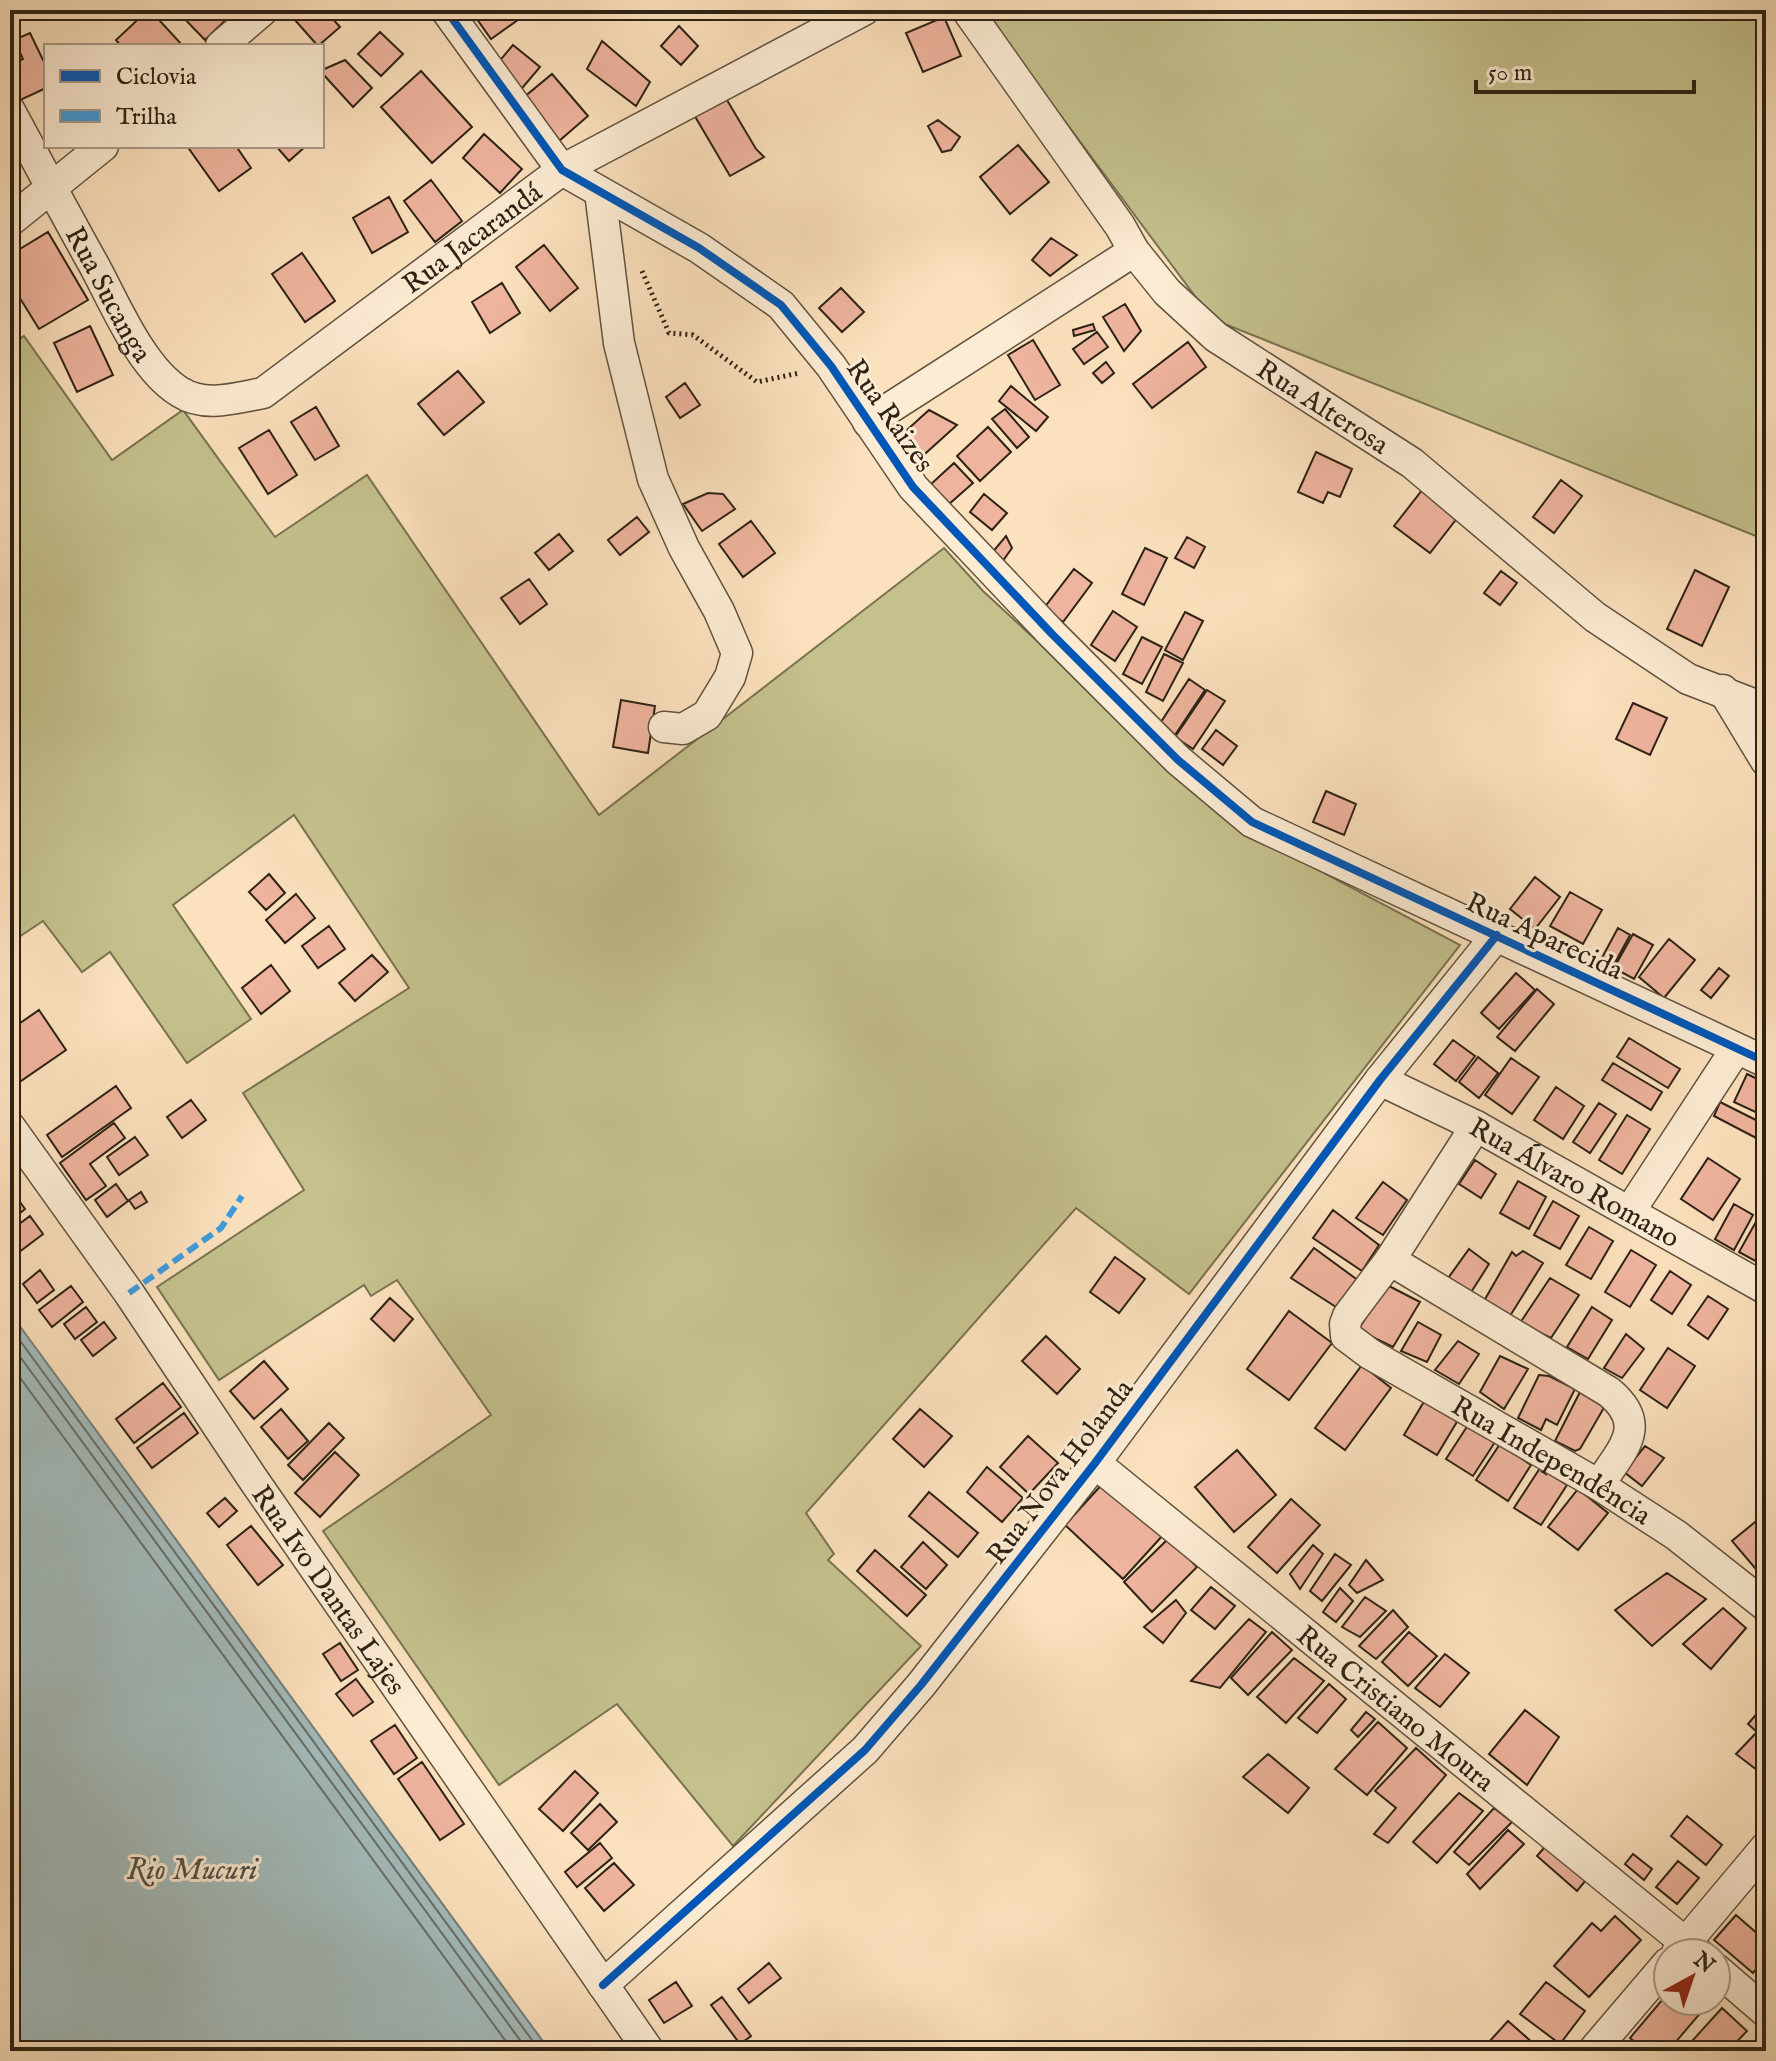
<svg xmlns="http://www.w3.org/2000/svg" width="1776" height="2061" viewBox="0 0 1776 2061" font-family="'IM FELL English',serif">
<style>
.green{fill:#c4c18d;stroke:#787251;stroke-width:2}
.water{fill:#a3bbbb;stroke:#747e79;stroke-width:2}
.lines{fill:none;stroke-linecap:round;stroke-linejoin:round}
.shore{stroke:#686e68;stroke-width:2}
.building{fill:#efb49e;stroke:#2d2215;stroke-width:2}
.street-casing{stroke:#60523f;stroke-width:33}
.path{stroke:#2d2215;stroke-width:5;stroke-dasharray:2 4;stroke-linecap:butt}
.street{stroke:#fcecd4;stroke-width:30}
.quiet{stroke:#3d9cdf;stroke-width:6;stroke-dasharray:12 6;stroke-linecap:butt}
.cycleway-casing{stroke:#fcecd4;stroke-width:13}
.cycleway{stroke:#0057b8;stroke-width:8}
.labels{text-anchor:middle;stroke-width:6;stroke-linejoin:round;paint-order:stroke}
.street-label{font-size:28px;fill:#2d2215;stroke:#fcecd4}
.water-label{font-size:30px;font-style:italic;fill:#505047;stroke:#fcecd4}
</style>
<rect width="100%" height="100%" fill="#fbe1bd"/>
<filter id="stains"><feTurbulence type="fractalNoise" baseFrequency=".0025" numOctaves="4"/><feColorMatrix values="0 0 0 0 .2 0 0 0 0 .09 0 0 0 0 .02 0 0 0 .5 -.17"/></filter>
<radialGradient id="worn" r=".72"><stop offset=".6" stop-color="#630" stop-opacity="0"/><stop offset="1" stop-color="#630" stop-opacity=".3"/></radialGradient>
<path class="green" d="M982 10H1766V540L1212 319Z
M24 336 112 460 183 410 275 537 367 475 599 815 944 548 983 591 1239 828 1460 945 1189 1294 1076 1208 806 1513 834 1554 828 1560 921 1646 733 1846 617 1704 499 1785 323 1531 491 1415 397 1280 371 1296 364 1285 219 1380 157 1287 304 1190 243 1093 409 988 294 815 173 905 251 1019 187 1063 110 952 82 972 43 921 10 943V346Z"/>
<path class="water" d="M10 1314 19 1325 550 2051H10Z"/>
<g class="lines">
<path class="shore" d="M10 1327 540 2051
M10 1343 528 2051
M10 1364 513 2051"/>
</g>
<path class="building" d="M148 10H150L183 46H121L116 40Z
M176 10H236L205 40Z
M286 10H325L340 27 318 46Z
M475 10H532L491 39 472 12Z
M944 17 961 56 923 72 906 33Z
M679 26 698 46 681 65 661 46Z
M380 32 403 54 381 76 358 54Z
M30 33 43 60 46 59V88L16 102 10 90V65L23 59 14 40Z
M602 41 650 82 636 106 587 69Z
M513 45 540 67 518 93 491 71Z
M345 60 372 88 353 107 322 73V70Z
M421 71 472 127 432 163 381 107Z
M552 74 588 116 559 141 523 98Z
M724 95 756 149 764 157 730 176 693 113Z
M938 120 960 137 951 150 942 152 928 126Z
M484 134 522 169 500 193 463 158Z
M1018 145 1049 182 1010 214 980 177Z
M187 146H236L251 168 219 191Z
M276 146H306L289 161Z
M431 180 462 221 435 242 404 201Z
M389 197 408 232 372 253 353 218Z
M48 232 88 300 39 329 10 282V255Z
M1051 238 1077 255 1050 276 1032 260Z
M544 245 578 288 550 311 516 267Z
M302 253 335 301 305 322 272 274Z
M502 283 520 313 490 333 472 302Z
M841 288 864 312 842 332 819 308Z
M1125 304 1141 331 1124 351 1103 317Z
M1093 324 1095 330 1074 336 1073 330Z
M90 326 113 375 77 392 54 343Z
M1097 332 1108 347 1084 364 1073 349Z
M1033 340 1060 385 1035 400 1008 355Z
M1188 342 1206 367 1152 408 1133 384Z
M1106 362 1114 373 1102 383 1093 373Z
M458 371 484 402 444 435 418 404Z
M685 383 700 405 680 418 666 397Z
M1011 386 1048 417 1036 431 999 401Z
M316 407 339 446 315 460 291 422Z
M1005 409 1029 437 1017 448 992 419Z
M929 410 957 425 917 461 897 439Z
M988 427 1011 452 980 481 957 456Z
M269 430 297 475 268 494 239 448Z
M1316 452 1352 469 1340 497 1328 492 1323 503 1298 492Z
M954 463 973 483 948 505 930 485Z
M1561 480 1582 496 1554 533 1533 517Z
M1423 489 1458 517 1430 553 1394 526Z
M708 493 723 494 735 509 702 531 683 504Z
M984 494 1007 513 992 530 970 512Z
M637 517 649 532 620 555 608 540Z
M751 521 775 553 743 577 719 544Z
M559 534 573 551 549 570 535 553Z
M1006 536 1012 548 1002 562 991 554Z
M1187 537 1205 547 1194 568 1175 558Z
M1145 548 1167 558 1144 605 1122 594Z
M1074 569 1092 583 1063 622 1044 608Z
M1695 570 1729 587 1702 646 1667 629Z
M1501 571 1517 583 1500 605 1484 593Z
M529 579 547 604 520 624 501 598Z
M1113 611 1137 627 1115 661 1091 645Z
M1185 612 1203 621 1183 660 1165 650Z
M1142 637 1162 647 1142 684 1123 674Z
M1164 654 1183 663 1163 701 1146 692Z
M1189 679 1205 690 1175 735 1159 725Z
M1207 690 1225 701 1193 749 1175 737Z
M621 700 655 706 648 753 613 747Z
M1633 703 1667 718 1650 755 1616 739Z
M1216 730 1237 746 1223 765 1202 749Z
M1326 791 1356 804 1344 835 1313 822Z
M269 874 285 893 266 910 249 892Z
M1535 877 1560 897 1535 929 1510 909Z
M1570 892 1602 910 1583 944 1550 926Z
M296 894 315 918 285 943 266 920Z
M329 926 345 949 318 968 302 946Z
M1618 928 1630 935 1610 972 1598 965Z
M1633 934 1653 945 1634 979 1614 968Z
M1669 939 1695 960 1664 998 1639 977Z
M372 955 388 972 355 1001 339 983Z
M271 965 290 991 261 1014 242 988Z
M1719 968 1729 976 1711 998 1701 990Z
M1516 973 1535 990 1499 1029 1481 1013Z
M1537 989 1554 1004 1515 1051 1497 1037Z
M39 1010 66 1050 18 1083 10 1072V1030Z
M1629 1038 1680 1069 1668 1088 1617 1057Z
M1453 1040 1475 1056 1456 1081 1434 1064Z
M1478 1057 1498 1073 1479 1098 1459 1082Z
M1511 1058 1539 1077 1512 1114 1485 1095Z
M1613 1063 1662 1092 1651 1110 1602 1080Z
M1747 1074 1766 1083V1117L1734 1102Z
M116 1086 131 1108 62 1157 47 1135Z
M1556 1087 1584 1106 1563 1139 1534 1120Z
M191 1100 206 1120 182 1138 167 1117Z
M1720 1102 1766 1125 1760 1140 1714 1116Z
M1599 1103 1616 1114 1590 1153 1573 1142Z
M1627 1115 1650 1129 1622 1174 1599 1160Z
M114 1123 125 1138 90 1164 106 1186 86 1200 60 1163Z
M135 1137 148 1155 119 1175 107 1157Z
M1708 1158 1740 1179 1713 1220 1681 1199Z
M1475 1160 1496 1174 1481 1198 1459 1184Z
M1518 1181 1546 1197 1529 1229 1500 1213Z
M1383 1182 1407 1200 1383 1235 1356 1218Z
M116 1184 128 1201 107 1217 95 1200Z
M13 1192 25 1209 10 1221V1194Z
M141 1192 147 1202 135 1209 129 1200Z
M1553 1201 1579 1216 1560 1249 1534 1235Z
M1734 1204 1753 1215 1734 1250 1715 1239Z
M1766 1204V1250L1759 1263 1739 1252Z
M1333 1210 1379 1245 1362 1271 1313 1238Z
M30 1216 43 1234 10 1259V1231Z
M1589 1227 1613 1241 1591 1279 1566 1265Z
M1314 1248 1359 1281 1336 1307 1291 1278Z
M1469 1249 1489 1264 1470 1294 1446 1281Z
M1631 1250 1656 1265 1630 1307 1605 1292Z
M1523 1251 1543 1263 1510 1316 1484 1301 1512 1252 1516 1256Z
M1115 1257 1145 1279 1119 1313 1090 1292Z
M40 1270 54 1290 37 1303 23 1284Z
M1670 1271 1691 1285 1672 1314 1651 1300Z
M1550 1278 1579 1295 1551 1338 1520 1323Z
M1387 1285 1420 1302 1393 1347 1358 1330Z
M71 1286 83 1302 52 1327 39 1310Z
M1708 1296 1728 1309 1708 1339 1688 1325Z
M390 1298 413 1319 394 1341 371 1319Z
M86 1307 97 1322 75 1339 64 1324Z
M1592 1307 1612 1320 1588 1359 1567 1347Z
M1289 1311 1332 1343 1289 1400 1247 1369Z
M104 1322 116 1338 93 1356 81 1340Z
M1418 1322 1441 1335 1427 1362 1401 1351Z
M1626 1334 1644 1349 1622 1378 1604 1368Z
M1046 1336 1080 1369 1057 1394 1022 1361Z
M1458 1341 1479 1354 1459 1384 1435 1370Z
M1668 1348 1695 1366 1667 1408 1640 1390Z
M1500 1356 1528 1369 1504 1409 1480 1392Z
M264 1361 288 1389 254 1419 230 1391Z
M1362 1365 1391 1388 1345 1450 1315 1428Z
M1539 1375 1549 1376 1575 1389 1557 1425 1546 1419 1541 1430 1518 1418Z
M163 1383 181 1407 134 1443 116 1419Z
M1580 1392 1605 1406 1580 1449 1575 1451 1555 1441Z
M1425 1400 1458 1420 1437 1455 1404 1435Z
M281 1409 308 1441 288 1459 261 1427Z
M920 1409 952 1436 924 1467 893 1439Z
M184 1413 198 1433 152 1468 137 1448Z
M329 1423 344 1438 303 1480 288 1465Z
M1468 1425 1495 1442 1473 1476 1446 1459Z
M1028 1436 1058 1463 1029 1494 1000 1467Z
M1500 1444 1531 1465 1508 1501 1476 1480Z
M1645 1446 1664 1458 1642 1486 1624 1472Z
M1237 1450 1276 1495 1234 1532 1195 1487Z
M335 1452 359 1475 320 1517 295 1493Z
M987 1467 1023 1498 1002 1522 967 1492Z
M1540 1468 1567 1485 1541 1525 1514 1508Z
M1105 1481 1164 1534 1123 1579 1065 1525Z
M1578 1489 1608 1513 1578 1550 1548 1527Z
M929 1492 978 1533 958 1557 909 1516Z
M225 1498 237 1511 219 1527 207 1513Z
M1291 1499 1320 1525 1277 1573 1248 1547Z
M1766 1513V1581L1732 1541Z
M251 1526 283 1565 258 1585 227 1545Z
M1169 1538 1197 1567 1152 1612 1124 1582Z
M923 1542 947 1565 926 1589 901 1567Z
M1313 1545 1323 1554 1300 1589 1290 1574Z
M875 1550 926 1595 907 1616 857 1571Z
M1335 1554 1351 1565 1322 1601 1310 1591Z
M1366 1560 1383 1580 1357 1593 1349 1585Z
M1667 1573 1706 1599 1652 1646 1615 1610Z
M1211 1587 1235 1606 1215 1629 1191 1610Z
M1340 1588 1353 1601 1336 1622 1323 1612Z
M1365 1597 1386 1611 1360 1637 1342 1627Z
M1176 1600 1186 1613 1163 1643 1144 1627Z
M1723 1608 1746 1628 1711 1669 1683 1644Z
M1393 1610 1408 1627 1376 1659 1359 1646Z
M1249 1619 1266 1632 1220 1688 1191 1681Z
M1272 1632 1292 1650 1248 1695 1231 1678Z
M1409 1632 1437 1656 1408 1686 1382 1662Z
M340 1643 358 1670 341 1681 323 1654Z
M1445 1654 1469 1673 1440 1707 1415 1688Z
M1294 1658 1324 1681 1286 1723 1257 1697Z
M356 1679 373 1702 353 1716 336 1694Z
M1329 1684 1346 1699 1317 1733 1298 1718Z
M1766 1703V1777L1736 1754 1757 1732 1748 1724Z
M1525 1710 1559 1737 1527 1785 1489 1754Z
M1366 1712 1375 1719 1358 1737 1351 1730Z
M1378 1722 1407 1748 1367 1795 1335 1769Z
M395 1725 417 1758 394 1774 371 1741Z
M1416 1748 1446 1775 1388 1843 1374 1834 1396 1808 1375 1791Z
M1268 1754 1309 1788 1288 1813 1243 1777Z
M422 1762 464 1824 440 1840 398 1779Z
M575 1771 598 1793 563 1831 539 1809Z
M1459 1793 1483 1811 1437 1863 1413 1842Z
M600 1804 617 1822 588 1850 571 1833Z
M1494 1808 1512 1822 1469 1865 1454 1852Z
M1687 1816 1722 1845 1706 1865 1671 1836Z
M1508 1830 1524 1844 1480 1889 1467 1874Z
M1550 1841 1595 1869 1577 1891 1537 1856Z
M600 1843 612 1858 577 1887 565 1872Z
M1633 1854 1652 1869 1644 1880 1625 1864Z
M1678 1861 1699 1878 1677 1904 1656 1887Z
M614 1863 634 1885 604 1911 585 1888Z
M1736 1915 1759 1935 1766 1927V1957L1753 1973 1714 1940Z
M1615 1916 1641 1940 1589 1997 1554 1966 1592 1923 1601 1931Z
M769 1963 781 1978 749 2003 738 1989Z
M676 1982 692 2006 664 2023 649 2000Z
M1546 1982 1585 2011 1560 2044 1520 2014Z
M1668 1993V2001H1705L1708 2004 1668 2051H1646L1630 2038Z
M722 1997 751 2036 740 2044 711 2005Z
M1722 2008 1747 2031 1728 2051H1683Z
M1508 2021 1542 2051H1497L1488 2043Z"/>
<g class="lines">
<g class="street-casing">
<g id="street">
<path d="M446 10 562 170 699 248 781 305 831 366 913 487 1052 634 1178 760 1252 822 1766 1062"/>
<path id="s1" d="M967 10 1120 226 1134 251 1167 292 1216 337 1412 463 1595 617 1688 679 1766 709"/>
<path d="M221 46 263 10"/>
<path id="s2" d="M10 111C38 163 66 215 95 267 116 306 142 369 180 392 205 408 236 398 263 393L562 170 864 10"/>
<path d="M600 192 619 343 653 479 684 548 719 611 737 653 730 677 707 715 683 729 664 727"/>
<path d="M10 221 103 146"/>
<path d="M868 422 1134 251"/>
<path d="M1723 690 1766 761"/>
<path id="s3" d="M1380 1080 1476 1126 1766 1289"/>
<path id="s4" d="M1476 1126 1390 1260 1348 1316 1345 1324 1346 1336 1370 1354 1599 1485 1676 1535 1766 1606"/>
<path id="s5" d="M10 1127 129 1293 253 1479 649 2051"/>
<path d="M1630 1211 1736 1049"/>
<path d="M1390 1260 1609 1392C1650 1426 1621 1450 1599 1485"/>
<path id="s6" d="M1095 1463 1698 1953"/>
<path d="M1677 1953 1766 1847"/>
<path d="M1716 1969 1766 2012"/>
<path d="M603 1985 865 1750 921 1685 1095 1463 1380 1080 1497 935"/>
<path d="M1593 2051 1668 1963"/>
</g>
</g>
<path class="path" d="M642 271 669 333 693 335 757 382 799 373"/>
<use href="#street" class="street"/>
<path class="quiet" d="M129 1293 221 1228 242 1196"/>
<g class="cycleway-casing">
<path id="cycleway" d="M446 10 562 170 699 248 781 305 831 366 913 487 1052 634 1178 760 1252 822 1766 1062
M603 1985 865 1750 921 1685 1095 1463 1380 1080 1497 935"/>
</g>
<use href="#cycleway" class="cycleway"/>
</g>
<g class="labels">
<g class="street-label">
<text dy="10" stroke="none"><textPath href="#s2" startOffset="676">Rua Jacarandá</textPath></text>
<text dy="10" stroke="none"><textPath href="#s2" startOffset="208">Rua Sucanga</textPath></text>
<text dy="10" stroke="none"><textPath href="#s1" startOffset="540">Rua Alterosa</textPath></text>
<text transform="translate(891 415) rotate(55)" y="10">Rua Raizes</text>
<text transform="translate(1545 935) rotate(25)" y="10">Rua Aparecida</text>
<text dy="10" stroke="none"><textPath href="#s3" startOffset="220">Rua Álvaro Romano</textPath></text>
<text dy="10" stroke="none"><textPath href="#s4" startOffset="490">Rua Independência</textPath></text>
<text transform="translate(1059 1471) rotate(-53)" y="10">Rua Nova Holanda</text>
<text dy="10" stroke="none"><textPath href="#s5" startOffset="562">Rua Ivo Dantas Lajes</textPath></text>
<text dy="10" stroke="none"><textPath href="#s6" startOffset="388">Rua Cristiano Moura</textPath></text>
</g>
<g class="water-label">
<text x="192" y="1879">Rio Mucuri</text>
</g>
</g>
<rect width="1776" height="2061" fill="none" stroke="#fbe1bd" stroke-width="40"/>
<rect x="12" y="12" width="1752" height="2037" fill="none" stroke="#2d2215" stroke-width="4"/>
<rect x="20" y="20" width="1736" height="2021" fill="none" stroke="#2d2215" stroke-width="2"/>
<rect x="44" y="44" width="280" height="104" fill="#fcecd4" stroke="#a99b88" stroke-width="2"/>
<rect x="60" y="70" width="40" height="12" fill="#0057b8" stroke="#a99b88" stroke-width="2"/>
<text x="116" y="84" font-size="24" fill="#2d2215">Ciclovia</text>
<rect x="60" y="110" width="40" height="12" fill="#3d9cdf" stroke="#a99b88" stroke-width="2"/>
<text x="116" y="124" font-size="24" fill="#2d2215">Trilha</text>
<g transform="translate(1692 1977) rotate(40)"><circle r="38" fill="#fcecd4" stroke="#a99b88" stroke-width="2"/>
<path d="M0-6L14 30L0 20L-14 30Z" fill="#8f2418"/>
<text y="-12" font-size="22" font-weight="bold" text-anchor="middle" fill="#2d2215">N</text>
</g>
<path d="M1476 80v12h218v-12" fill="none" stroke="#2d2215" stroke-width="4"/>
<text x="1488" y="80" font-size="24" fill="#2d2215" stroke="#fcecd4" stroke-width="6" paint-order="stroke">50 m</text>
<rect width="100%" height="100%" filter="url(#stains)"/>
<rect width="100%" height="100%" fill="url(#worn)"/>
</svg>
